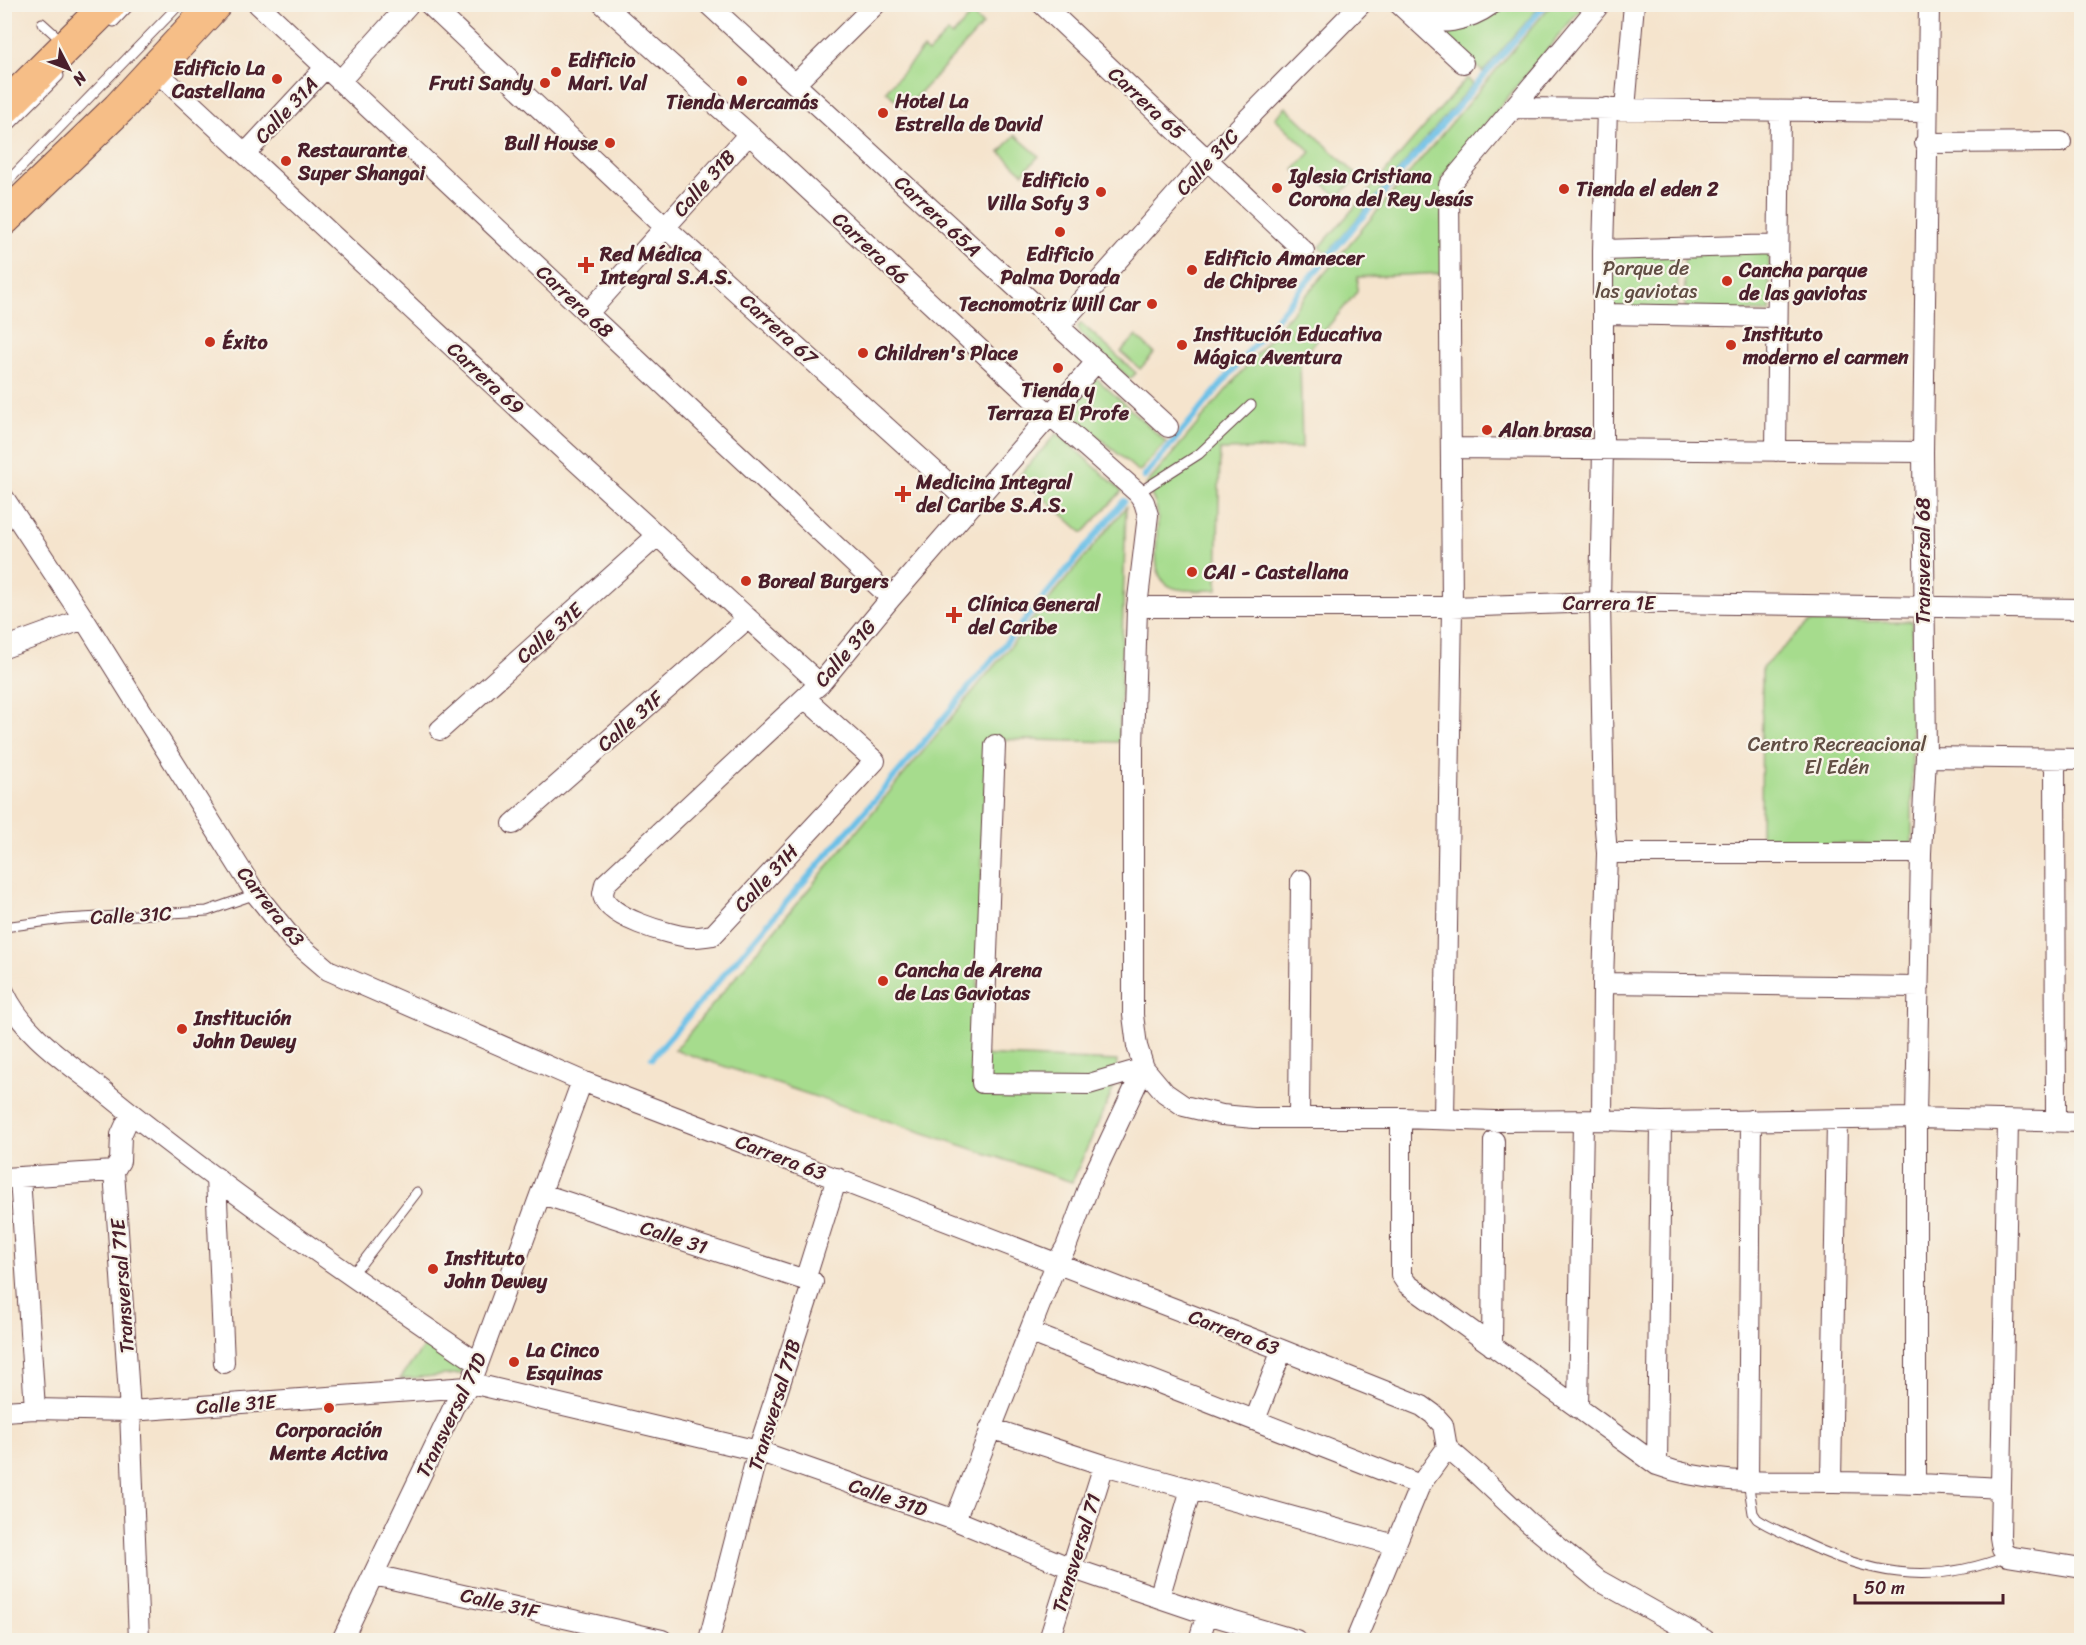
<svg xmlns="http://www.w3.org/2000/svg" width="2086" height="1645" viewBox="0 0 2086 1645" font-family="Sriracha,sans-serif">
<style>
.green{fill:#a6dc8d;stroke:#787e5c;stroke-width:1.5}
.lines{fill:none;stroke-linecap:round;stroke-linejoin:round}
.stream{stroke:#6ac0e7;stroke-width:6}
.lane-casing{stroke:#643d43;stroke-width:11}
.street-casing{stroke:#643d43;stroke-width:22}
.highway-casing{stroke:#643d43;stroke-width:35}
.lane{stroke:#fff;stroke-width:9}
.street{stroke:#fff;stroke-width:20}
.highway{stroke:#f6be87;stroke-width:33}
.poi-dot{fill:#c8321e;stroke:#f7f3e8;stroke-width:2}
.labels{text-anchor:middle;stroke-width:4.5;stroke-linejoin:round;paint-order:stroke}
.poi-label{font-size:20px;font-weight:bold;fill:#4a1f2b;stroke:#f7f3e8;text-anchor:start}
.street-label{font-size:20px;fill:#4a1f2b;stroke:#f7f3e8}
.park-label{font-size:20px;fill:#614e44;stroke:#f7f3e8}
</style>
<rect width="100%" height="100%" fill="#f7f3e8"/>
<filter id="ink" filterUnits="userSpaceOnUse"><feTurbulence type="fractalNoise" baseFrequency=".0167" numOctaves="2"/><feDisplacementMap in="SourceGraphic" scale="12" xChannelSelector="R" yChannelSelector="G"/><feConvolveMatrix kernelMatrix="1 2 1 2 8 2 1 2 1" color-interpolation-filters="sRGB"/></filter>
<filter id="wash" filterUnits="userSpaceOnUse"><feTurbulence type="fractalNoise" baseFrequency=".008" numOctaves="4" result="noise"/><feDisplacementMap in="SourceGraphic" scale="24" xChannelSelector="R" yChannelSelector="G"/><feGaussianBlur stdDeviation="1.35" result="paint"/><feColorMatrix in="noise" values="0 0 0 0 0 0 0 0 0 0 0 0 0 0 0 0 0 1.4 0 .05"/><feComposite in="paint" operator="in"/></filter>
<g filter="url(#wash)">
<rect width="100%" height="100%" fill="#f5e4cd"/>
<path class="green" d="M1509 5H1541L1483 72 1437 29 1496 13Z
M1551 5H1584L1442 177 1445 273 1358 277 1357 292 1300 360 1302 448 1220 450 1217 590C1204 590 1186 592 1174 588 1145 579 1161 535 1157 511 1156 502 1150 493 1146 485Z
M972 14 983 25 905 109 886 91 923 49 928 53 948 32 952 36Z
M1467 78 1473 84 1327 254 1320 247Z
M1286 107 1358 176 1338 197 1316 176 1308 183 1294 170 1311 152 1275 118Z
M1015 135 1039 156 1023 173 1000 152Z
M1614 249 1679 251 1677 310 1613 308Z
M1769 250 1770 312 1685 310 1684 252Z
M1081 323 1136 373 1130 379 1081 334 1078 327Z
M1136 336 1154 353 1140 369 1121 352Z
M1096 378 1166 442 1139 472 1072 414 1071 407Z
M1057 433 1122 491 1083 533 1019 476Z
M1126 507 1119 742 987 739 975 1055 1117 1061 1115 1085 1072 1182 675 1050Z
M1912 621V844H1761L1762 668 1810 622Z
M427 1342 469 1373 400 1379Z"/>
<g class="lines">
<path class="stream" d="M1144 477 1320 266 1546 4
M652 1058 902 768 1124 501"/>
</g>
</g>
<g filter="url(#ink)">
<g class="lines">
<g class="lane-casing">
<path id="lane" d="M114 22 131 4
M42 23 63 42
M4 131 59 76
M4 185 180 4
M1138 493 1199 454 1251 405
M4 927 64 919 207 911 256 894
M350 1275 362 1263 417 1192
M1748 1481 1753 1513 1757 1519C1769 1527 1782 1532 1794 1538 1865 1574 1931 1587 2007 1556"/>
</g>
<g class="street-casing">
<path id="street" d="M258 4 891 598
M429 4 665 227 972 505
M603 4 749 134 1050 415 1138 493 1144 502 1148 515 1137 607 1133 748V1015L1137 1046 1144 1068 1090 1183 1066 1247 1056 1264 955 1520
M708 4 1168 427
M1042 4 1304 251
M1399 4 1463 63
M1411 15C1439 27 1467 22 1492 4
M155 70 557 444 820 684
M340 81 409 4
M795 84 876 4
M1513 108 1926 112
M1625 109 1634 4
M1925 143 2061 142
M246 153 326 67
M1603 250 1778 245
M588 313 749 134
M1603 314 1777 317
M1059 326 1207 160 1361 4
M1451 448 1923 452
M1776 451 1780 111
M4 498 84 619 256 894 293 940 328 970 582 1081 1282 1350 1422 1406 1433 1414 1443 1425 1447 1448 1476 1473 1528 1522 1598 1580 1705 1640
M1137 607H1452L1600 602 2082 609
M4 648 84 619
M805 698 875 761 713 935C705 936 697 938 689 937 670 935 604 917 603 894 603 893 605 885 605 884L813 690 820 684 891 598 1097 361
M440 730 657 536
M995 745 982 1083 1089 1084 1144 1068 1165 1093 1184 1106 1222 1115 1254 1118H1401L1494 1121 1602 1120 1661 1122 1916 1118 2082 1122
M1926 757 2082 759
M2055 759 2056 1121
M513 824 748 618
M1607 853H1921
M1603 983 1919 987
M4 992C24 1036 69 1063 106 1093 225 1190 352 1277 478 1363
M131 1113 121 1135 120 1161 114 1171 130 1411 139 1640
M1299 1118 1301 880
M1401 1118V1275L1407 1284 1657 1465C1713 1486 1774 1481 1833 1482 1889 1482 1945 1485 2001 1488
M1444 1119 1452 607 1449 185 1600 4
M1602 1120 1603 983 1607 853 1604 817 1600 602 1603 448V250L1607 108
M2008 1121 2000 1537 2002 1549 2007 1556 2082 1568
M20 1177 35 1409
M216 1177 224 1363
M4 1178 114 1171
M542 1194 805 1280
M1029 1332 1420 1485
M1492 1346 1494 1141
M471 1383 758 1451 955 1520 1071 1568 1207 1614 1296 1640
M1578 1408 1583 1121
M4 1411 35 1409 130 1411 468 1387
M1255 1420 1282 1350
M990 1428 1104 1465 1395 1545
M1657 1465 1661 1122
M1748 1481 1751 1120
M1831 1482 1837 1120
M1916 1483V1118L1921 853 1926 757 1923 452 1929 4
M374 1575 662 1640
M1159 1598 1191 1489
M342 1640 454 1406 471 1383 582 1081
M709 1640 758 1451 813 1282 805 1280 837 1178
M1049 1640 1104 1465
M1199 1640 1207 1614
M1356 1640 1420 1485 1447 1448"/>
</g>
<g class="highway-casing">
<path id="highway" d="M4 108 109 4
M4 219 119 108 215 4"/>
</g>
<use href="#lane" class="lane"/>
<use href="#street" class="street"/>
<use href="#highway" class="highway"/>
</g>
</g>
<g class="poi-dot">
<circle cx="556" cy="72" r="6"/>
<circle cx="277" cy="79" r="6"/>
<circle cx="742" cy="81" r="6"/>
<circle cx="545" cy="83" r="6"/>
<circle cx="883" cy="113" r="6"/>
<circle cx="610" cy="143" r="6"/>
<circle cx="286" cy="161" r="6"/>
<circle cx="1277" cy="188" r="6"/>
<circle cx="1564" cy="189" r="6"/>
<circle cx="1101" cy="192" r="6"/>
<circle cx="1060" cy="232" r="6"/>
<path d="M583 256h6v6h6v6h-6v6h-6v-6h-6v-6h6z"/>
<circle cx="1192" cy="270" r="6"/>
<circle cx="1727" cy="281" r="6"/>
<circle cx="1152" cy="304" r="6"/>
<circle cx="210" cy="342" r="6"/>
<circle cx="1182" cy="345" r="6"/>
<circle cx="1731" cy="345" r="6"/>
<circle cx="863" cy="353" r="6"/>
<circle cx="1058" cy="368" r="6"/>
<circle cx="1487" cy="430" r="6"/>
<path d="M900 485h6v6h6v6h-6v6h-6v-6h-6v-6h6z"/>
<circle cx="1192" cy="572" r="6"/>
<circle cx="746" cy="581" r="6"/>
<path d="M951 606h6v6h6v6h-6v6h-6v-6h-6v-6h6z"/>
<circle cx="883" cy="981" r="6"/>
<circle cx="182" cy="1029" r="6"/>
<circle cx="433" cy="1269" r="6"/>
<circle cx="514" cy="1362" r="6"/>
<circle cx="329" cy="1408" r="6"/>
</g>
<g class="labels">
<g class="poi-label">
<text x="568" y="67">Edificio<tspan x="568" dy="23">Mari. Val</tspan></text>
<text x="265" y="75" text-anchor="end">Edificio La<tspan x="265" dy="23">Castellana</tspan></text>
<text x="533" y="90" text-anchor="end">Fruti Sandy</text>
<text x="895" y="108">Hotel La<tspan x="895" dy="23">Estrella de David</tspan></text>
<text x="742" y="109" text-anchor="middle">Tienda Mercamás</text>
<text x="598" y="150" text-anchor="end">Bull House</text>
<text x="298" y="157">Restaurante<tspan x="298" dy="23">Super Shangai</tspan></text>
<text x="1289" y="183">Iglesia Cristiana<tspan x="1289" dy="23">Corona del Rey Jesús</tspan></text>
<text x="1089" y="187" text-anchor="end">Edificio<tspan x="1089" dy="23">Villa Sofy 3</tspan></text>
<text x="1576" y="196">Tienda el eden 2</text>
<text x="600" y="261">Red Médica<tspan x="600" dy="23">Integral S.A.S.</tspan></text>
<text x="1060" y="261" text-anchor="middle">Edificio<tspan x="1060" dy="23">Palma Dorada</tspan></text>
<text x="1204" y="265">Edificio Amanecer<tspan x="1204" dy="23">de Chipree</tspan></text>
<text x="1739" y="277">Cancha parque<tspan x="1739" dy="23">de las gaviotas</tspan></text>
<text x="1140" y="311" text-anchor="end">Tecnomotriz Will Car</text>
<text x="1194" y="341">Institución Educativa<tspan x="1194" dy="23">Mágica Aventura</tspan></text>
<text x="1743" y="341">Instituto<tspan x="1743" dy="23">moderno el carmen</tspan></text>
<text x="222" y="349">Éxito</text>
<text x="875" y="360">Children's Place</text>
<text x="1058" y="397" text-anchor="middle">Tienda y<tspan x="1058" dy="23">Terraza El Profe</tspan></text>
<text x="1499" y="437">Alan brasa</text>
<text x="916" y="489">Medicina Integral<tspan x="916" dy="23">del Caribe S.A.S.</tspan></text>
<text x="1204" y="579">CAI - Castellana</text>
<text x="758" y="588">Boreal Burgers</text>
<text x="968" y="611">Clínica General<tspan x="968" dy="23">del Caribe</tspan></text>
<text x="895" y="977">Cancha de Arena<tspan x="895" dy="23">de Las Gaviotas</tspan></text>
<text x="194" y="1025">Institución<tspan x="194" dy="23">John Dewey</tspan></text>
<text x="445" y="1265">Instituto<tspan x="445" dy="23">John Dewey</tspan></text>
<text x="526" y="1357">La Cinco<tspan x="526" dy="23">Esquinas</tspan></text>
<text x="329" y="1437" text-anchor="middle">Corporación<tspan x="329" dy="23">Mente Activa</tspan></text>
</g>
<g class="street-label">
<text transform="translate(1147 103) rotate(43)" y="7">Carrera 65</text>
<text transform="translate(286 110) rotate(-47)" y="7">Calle 31A</text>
<text transform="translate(1207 162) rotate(-47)" y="7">Calle 31C</text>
<text transform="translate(704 183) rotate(-48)" y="7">Calle 31B</text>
<text transform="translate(938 216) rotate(43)" y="7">Carrera 65A</text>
<text transform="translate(871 248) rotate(43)" y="7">Carrera 66</text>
<text transform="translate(575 301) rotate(43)" y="7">Carrera 68</text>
<text transform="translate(779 329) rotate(42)" y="7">Carrera 67</text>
<text transform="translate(486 378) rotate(43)" y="7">Carrera 69</text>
<text transform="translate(1923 561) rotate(-90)" y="7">Transversal 68</text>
<text x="1609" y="610">Carrera 1E</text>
<text transform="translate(549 633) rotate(-41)" y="7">Calle 31E</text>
<text transform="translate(845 653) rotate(-49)" y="7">Calle 31G</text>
<text transform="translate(630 721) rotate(-41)" y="7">Calle 31F</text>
<text transform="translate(766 878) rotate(-47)" y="7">Calle 31H</text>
<text transform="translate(271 906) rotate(52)" y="7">Carrera 63</text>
<text transform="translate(131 915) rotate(-3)" y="7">Calle 31C</text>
<text transform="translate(781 1157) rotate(21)" y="7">Carrera 63</text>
<text transform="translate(674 1237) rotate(18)" y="7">Calle 31</text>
<text transform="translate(122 1286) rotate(-94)" y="7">Transversal 71E</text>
<text transform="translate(1234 1332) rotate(21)" y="7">Carrera 63</text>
<text transform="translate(236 1404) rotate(-4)" y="7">Calle 31E</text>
<text transform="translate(774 1405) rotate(-73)" y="7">Transversal 71B</text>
<text transform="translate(451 1415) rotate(-64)" y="7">Transversal 71D</text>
<text transform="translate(888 1497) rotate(19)" y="7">Calle 31D</text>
<text transform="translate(1076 1553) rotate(-73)" y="7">Transversal 71</text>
<text transform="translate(500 1603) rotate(13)" y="7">Calle 31F</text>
</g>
<g class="park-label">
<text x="1646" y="275">Parque de<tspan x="1646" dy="23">las gaviotas</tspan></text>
<text x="1837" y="751">Centro Recreacional<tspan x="1837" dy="23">El Edén</tspan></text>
</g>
</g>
<rect width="2086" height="1645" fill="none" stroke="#f7f3e8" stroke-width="24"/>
<g transform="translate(69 69) rotate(132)" stroke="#f7f3e8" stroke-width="4.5" paint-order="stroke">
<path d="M0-4.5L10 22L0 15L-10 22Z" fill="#4a1f2b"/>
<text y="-9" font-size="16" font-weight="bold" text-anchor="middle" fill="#4a1f2b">N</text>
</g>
<path d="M1855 1594v9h148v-9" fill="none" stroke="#4a1f2b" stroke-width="3"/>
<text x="1864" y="1594" font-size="18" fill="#4a1f2b" stroke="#f7f3e8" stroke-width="4.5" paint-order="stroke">50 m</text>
</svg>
